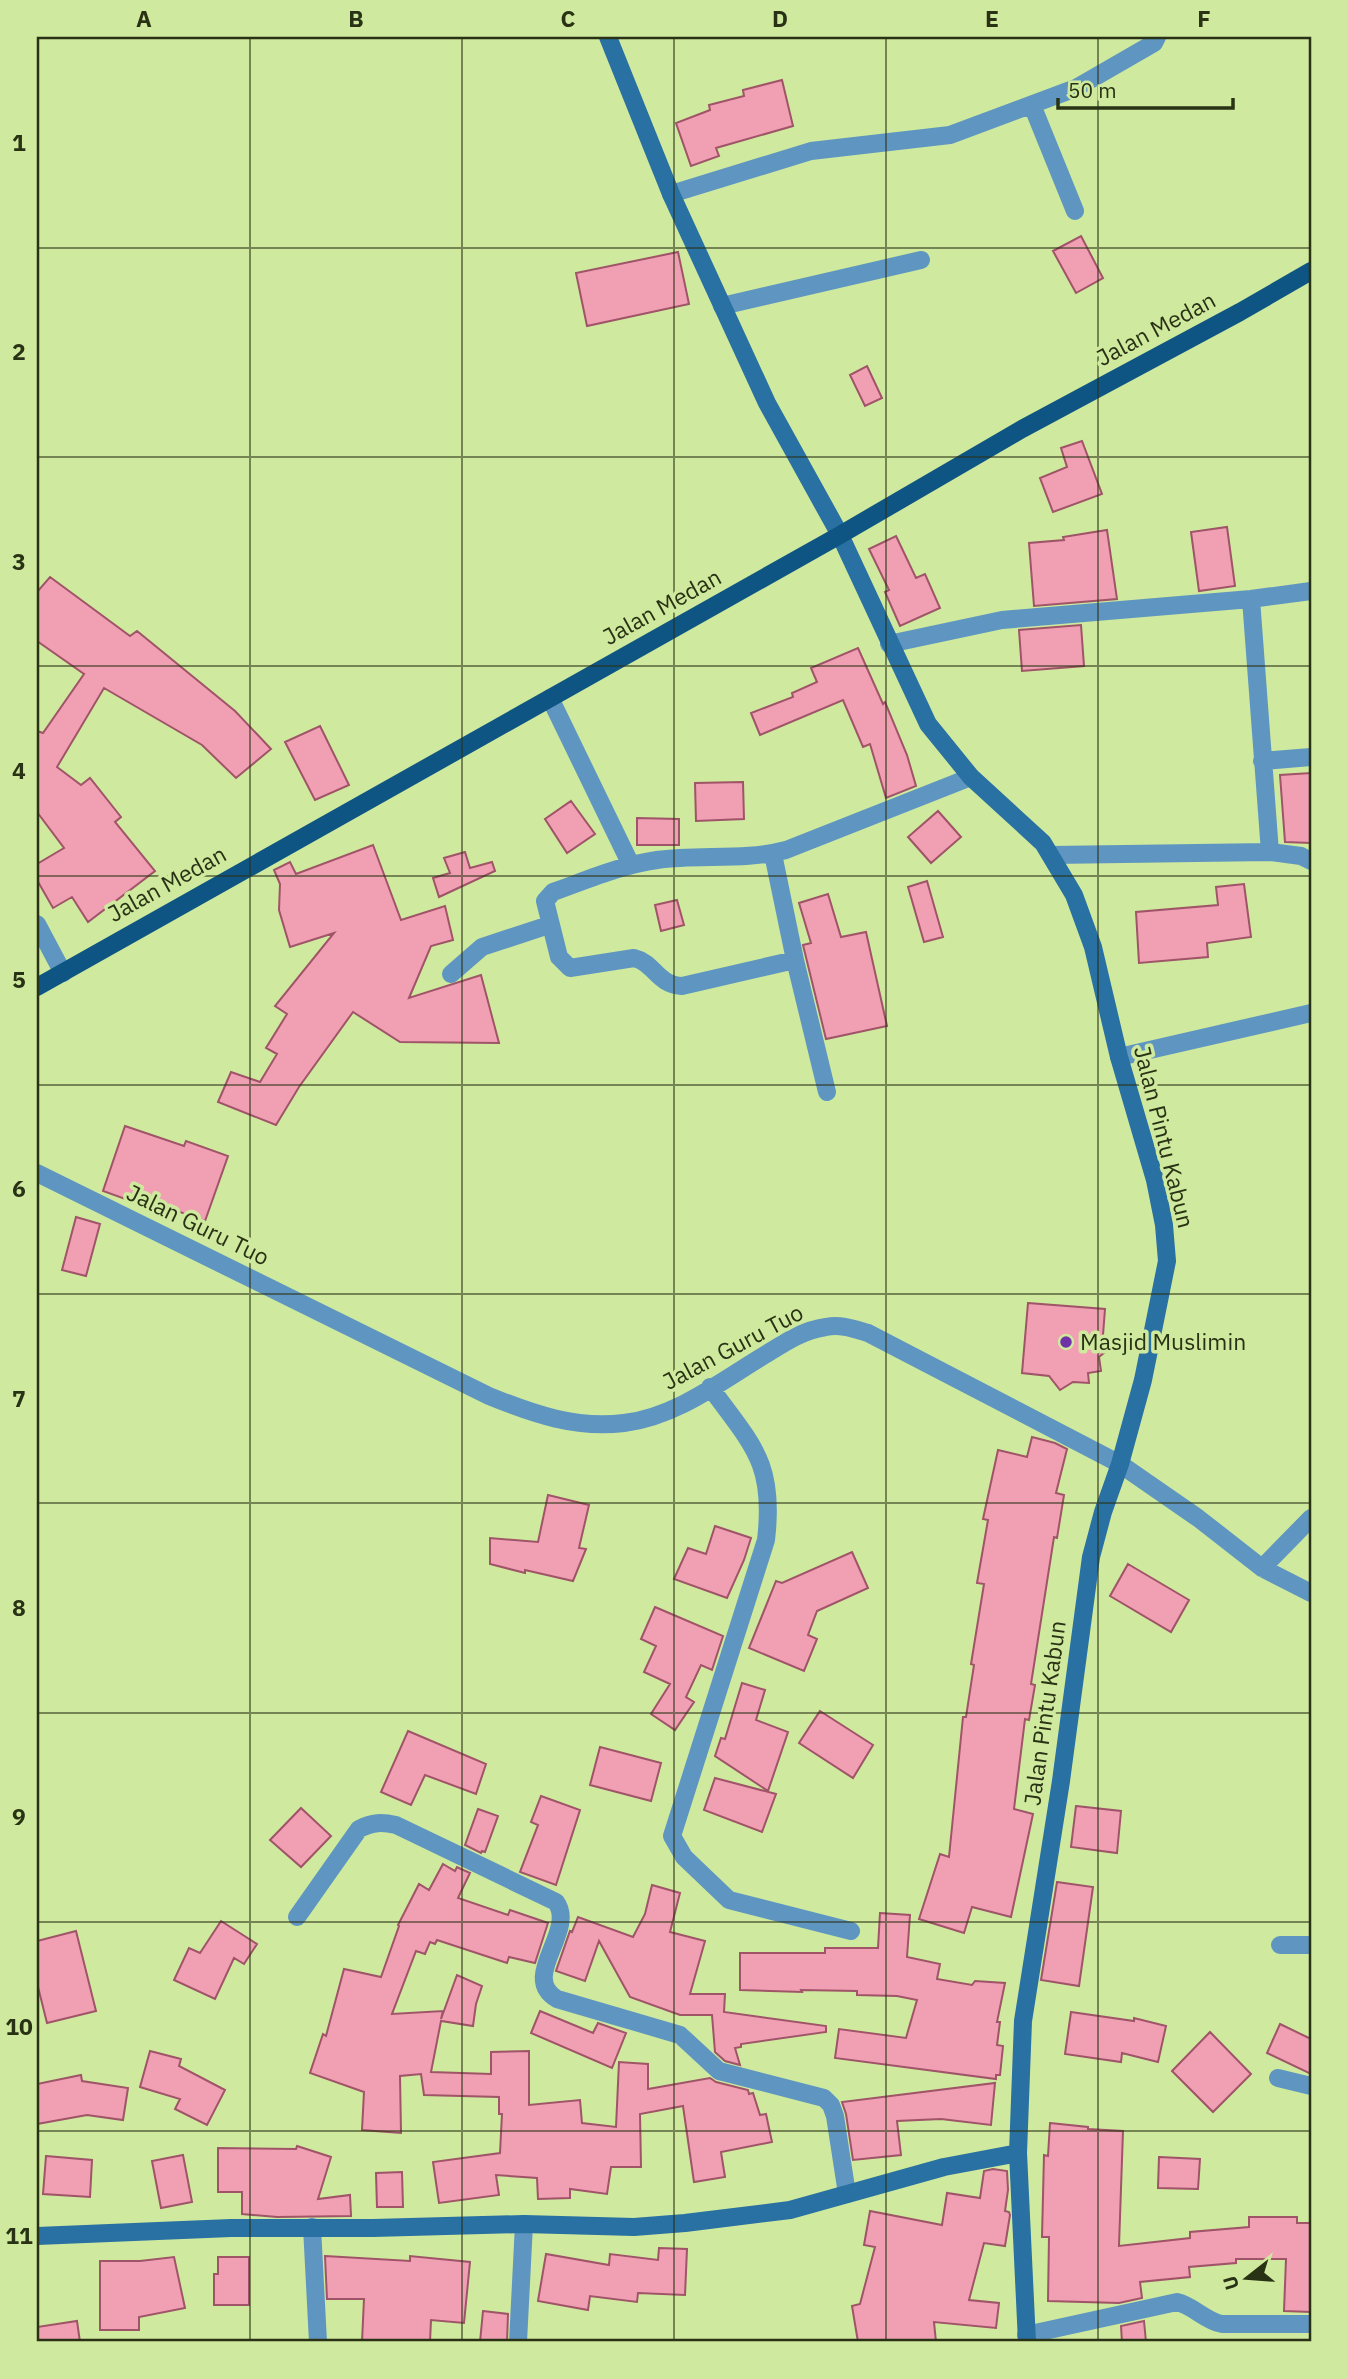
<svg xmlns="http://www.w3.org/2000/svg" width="1348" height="2379" viewBox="0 0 1348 2379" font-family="'IBM Plex Sans',sans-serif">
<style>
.building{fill:#f19fb3;stroke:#9f5468;stroke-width:2}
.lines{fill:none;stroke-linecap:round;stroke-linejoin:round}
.street{stroke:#5f96c1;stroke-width:18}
.secondary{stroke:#2970a3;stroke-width:18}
.primary{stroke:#0e5583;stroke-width:18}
.grid{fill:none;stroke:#293214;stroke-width:2;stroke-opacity:0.55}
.poi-dot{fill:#6f32a7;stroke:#cfe99e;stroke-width:2.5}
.labels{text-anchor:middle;stroke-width:7;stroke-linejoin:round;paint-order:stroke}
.street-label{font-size:23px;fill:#293214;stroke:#cfe99e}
.poi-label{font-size:23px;fill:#293214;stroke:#cfe99e;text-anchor:start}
.neatline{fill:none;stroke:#293214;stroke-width:2.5}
.grid-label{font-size:23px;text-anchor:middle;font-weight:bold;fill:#293214}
</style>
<rect width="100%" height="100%" fill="#cfe99e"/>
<path class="building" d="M782 80 793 126 716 148 719 156 691 166 676 123 710 110 709 105 744 96 743 90Z
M1081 236 1103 278 1076 293 1053 251Z
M678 252 689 304 587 326 576 273Z
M867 366 882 398 865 406 850 375Z
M1082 441 1102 494 1053 512 1040 478 1067 467 1061 448Z
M1227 527 1235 586 1199 591 1191 532Z
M1107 530 1117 599 1034 606 1029 543 1064 540 1063 537Z
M896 536 916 578 925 574 940 608 900 626 885 592 889 590 869 549Z
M50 577 130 636 137 631 235 711 271 749 236 778 202 745 104 688 57 767 81 785 90 778 121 817 115 822 155 871 88 922 72 897 53 908 37 880V864L64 848 37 812V731L43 733 84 674 37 641V592Z
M1081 625 1084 666 1022 671 1019 630Z
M858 648 883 704 885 702 907 755 916 786 886 798 870 744 863 747 843 700 760 735 751 713 793 697 792 693 817 682 811 668Z
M320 726 349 785 315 800 285 742Z
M1311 773V843L1285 842 1280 775Z
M743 782 744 819 696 821 695 783Z
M571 801 595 834 567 853 545 819Z
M938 811 961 837 931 863 908 837Z
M637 818 679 819V845H637Z
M373 845 401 920 445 906 453 940 431 946 409 998 481 975 499 1043 400 1042 353 1012 299 1087 276 1125 218 1102 231 1072 260 1082 277 1054 266 1048 287 1014 275 1006 334 933 290 947 279 910 280 884 274 870 290 862 296 874Z
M465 852 470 868 492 862 495 871 439 897 433 878 450 873 444 858Z
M927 881 943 937 924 942 908 887Z
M1244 884 1251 937 1207 943 1208 957 1139 963 1136 912 1218 905 1216 887Z
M828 894 841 937 866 932 887 1026 826 1039 803 945 811 943 799 903Z
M677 900 684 925 661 931 655 905Z
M125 1126 184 1146 186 1141 228 1156 205 1221 141 1198 139 1204 103 1191Z
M76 1217 100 1224 86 1276 62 1270Z
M1028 1303 1105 1309 1103 1335 1110 1348 1099 1357 1101 1371 1088 1373 1089 1383 1073 1382 1060 1390 1049 1376 1022 1373Z
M1032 1437 1055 1443 1067 1449 1056 1493 1064 1495 1057 1538 1054 1537 1031 1684 1035 1685 1029 1720 1025 1719 1014 1809 1033 1814 1011 1917 972 1907 964 1933 919 1919 940 1854 949 1857 963 1717H966L974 1665 971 1664 984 1584 977 1583 988 1520 983 1519 998 1450 1027 1457Z
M548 1495 589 1505 579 1548 586 1549 573 1581 525 1570V1573L490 1564V1538L538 1542Z
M715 1526 751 1538 744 1560 727 1598 674 1579 688 1548 706 1554Z
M852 1552 868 1588 817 1611 808 1635 817 1639 804 1671 749 1648 776 1581 782 1583Z
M1128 1564 1189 1600 1171 1632 1110 1596Z
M655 1607 723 1636 712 1670 701 1665 686 1697 694 1702 675 1730 651 1714 670 1684 644 1672 656 1646 641 1639Z
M742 1683 765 1690 756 1720 788 1732 768 1791 715 1756 721 1738 725 1739Z
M820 1711 873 1745 853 1778 799 1743Z
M408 1731 486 1764 476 1794 425 1775 411 1805 381 1792Z
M600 1747 661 1763 651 1801 590 1785Z
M715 1778 776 1794 762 1832 704 1810Z
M541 1796 580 1810 556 1885 520 1872 538 1825 531 1822Z
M1076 1806 1121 1811 1117 1853 1071 1847Z
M301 1808 331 1836 301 1867 270 1840Z
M478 1809 498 1816 485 1852 482 1851 481 1853 465 1845Z
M443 1864 455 1871 457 1867 470 1873 458 1898 508 1915 510 1910 548 1923 535 1963 509 1957 507 1963 437 1940 435 1944 430 1942 425 1954 416 1951 392 2014 443 2011 441 2019 457 1975 482 1986 476 2004 473 2026 441 2021 431 2072 491 2074V2052L529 2051V2105L580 2100 582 2123 616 2127 619 2062 648 2064V2089L710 2078 716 2082 748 2090 749 2094 753 2093 760 2115 766 2114 772 2142 721 2152 725 2177 694 2182 683 2106 640 2114 641 2167H611L607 2194 570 2189V2198L538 2199 537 2178 496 2175 499 2195 439 2203 433 2162 500 2153 502 2114H499V2097L424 2095 421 2074 400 2076 401 2133 362 2130 364 2092 310 2073 323 2034 326 2036 344 1969 381 1977 399 1926 398 1925 419 1884 429 1890Z
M1057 1882 1093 1887 1079 1986 1041 1980Z
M652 1885 680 1893 670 1932 705 1941 690 1994H725L724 2012 826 2026V2032L741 2044V2047L735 2048 740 2065 725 2061 715 2052 712 2015H680L630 1997 599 1941 585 1981 556 1971 570 1931 572 1932 578 1917 633 1937 645 1914Z
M880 1913 910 1915 907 1957 940 1964 937 1979 972 1985 975 1981 1005 1983 997 2022H1000L997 2045 1003 2046 1000 2075H996V2079L835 2058 839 2029 906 2038 917 2000 897 1996 857 1995V1991L801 1990 802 1992 740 1990V1953H825V1948H878Z
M221 1921 257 1944 244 1964 234 1958 215 1999 174 1980 189 1948 200 1953Z
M76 1931 96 2011 47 2023 37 1983V1941Z
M540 2011 593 2033 598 2023 626 2033 612 2068 531 2033Z
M1071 2012 1134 2021V2018L1166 2026 1158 2062 1122 2053 1121 2062 1065 2054Z
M1280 2024 1311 2039V2074L1267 2053Z
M1210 2032 1251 2074 1213 2112 1172 2071Z
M150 2051 181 2059 179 2066 225 2090 207 2125 175 2109 180 2099 140 2087Z
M81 2075 82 2081 128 2088 123 2120 87 2115 37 2124V2084Z
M995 2083 991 2125 941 2119 897 2121 901 2155 853 2160 846 2114 842 2102Z
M1050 2123 1088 2127V2129L1123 2131 1119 2246 1190 2238V2232L1249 2227V2217H1297V2223H1311V2312L1284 2311 1286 2259H1236V2263L1189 2267 1190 2277 1140 2282 1142 2298 1119 2303 1048 2301 1049 2237H1042L1044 2155 1048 2156Z
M297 2146 331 2157 318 2199 350 2195 351 2216 277 2217 242 2214V2192H218V2148L296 2149Z
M183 2155 192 2202 161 2208 152 2161Z
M46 2156 92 2160 90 2197 43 2194Z
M1159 2157 1200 2159 1198 2189 1158 2188Z
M993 2169 1007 2171 1008 2190 1005 2211 1009 2212 1010 2215 1005 2246 984 2243 969 2300 999 2303 996 2328 934 2322 936 2342H858L852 2306 860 2304 875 2247 864 2245 870 2211 942 2225 947 2193 980 2198 984 2171Z
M402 2172 403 2207H377L376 2173Z
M659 2248 687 2249 685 2295 638 2293 637 2302 590 2296 588 2310 538 2301 546 2254 609 2265 610 2254 658 2260Z
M325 2256 410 2261V2256L470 2262 464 2323 431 2320 430 2342H362L364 2299H327Z
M174 2257 185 2308 139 2317V2330H100V2261H140Z
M218 2257H249V2305H214V2274H218Z
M483 2311 508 2314 507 2342H480Z
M77 2321 80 2342H37V2327Z
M1144 2321 1146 2342H1122L1121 2326Z"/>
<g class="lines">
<path class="street" d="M1032 105 1075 211
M671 194 811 151 950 135 1076 88 1154 43 1157 37
M722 306 921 260
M1251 599 1270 852
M889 644 1002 620 1251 599 1311 591
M550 698 631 865
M1262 761 1311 757
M773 854 795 960 827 1092
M1051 855 1270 852 1301 856 1311 861
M37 924 63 973
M795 960 682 986C656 984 655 963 634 958L570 968 559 957 545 901 553 892C587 880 621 865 657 860 700 854 744 861 786 850L971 777
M451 974 482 947 549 925
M1119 1057 1311 1013
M37 1173 489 1396C533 1414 576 1429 624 1423 677 1417 724 1379 768 1353 787 1341 804 1330 826 1327 841 1324 854 1329 868 1333L1120 1464 1198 1518 1262 1568 1311 1593
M710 1387C753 1446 775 1463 766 1540L672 1836 684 1857 729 1900 851 1931
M1262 1568 1311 1518
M297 1917 359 1829C373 1822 382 1822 396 1825L556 1902C577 1931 519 1977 557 1999L680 2035 719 2071 824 2098 831 2105 835 2116 847 2194
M1280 1945H1311
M1278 2078 1311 2086
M312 2227 318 2342
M1026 2335 1177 2302C1194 2306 1205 2321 1222 2324H1311
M518 2342 524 2224"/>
<path class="secondary" d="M608 37 671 194 767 403 840 535 928 724 971 777 1043 843 1074 895 1093 947 1119 1057 1155 1180 1164 1225 1167 1261 1143 1380 1120 1464 1103 1512 1091 1557 1061 1781 1023 2021 1018 2153 1027 2342
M37 2236 231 2228H373L524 2224 634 2227 685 2223 790 2210 944 2167 1018 2153"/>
<path class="primary" d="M37 987 840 535 1022 429 1240 312 1311 271"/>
</g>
<path class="grid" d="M250 37V2342M462 37V2342M674 37V2342M886 37V2342M1098 37V2342M37 248H1311M37 457H1311M37 666H1311M37 876H1311M37 1085H1311M37 1294H1311M37 1503H1311M37 1713H1311M37 1922H1311M37 2131H1311"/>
<circle class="poi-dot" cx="1066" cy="1342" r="7"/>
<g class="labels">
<g class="street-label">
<text transform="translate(1156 329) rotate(-28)" y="8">Jalan Medan</text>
<text transform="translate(662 607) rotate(-29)" y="8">Jalan Medan</text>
<text transform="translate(167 884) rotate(-29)" y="8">Jalan Medan</text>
<text transform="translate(1164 1137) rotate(76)" y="8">Jalan Pintu Kabun</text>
<text transform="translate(198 1225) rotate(26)" y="8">Jalan Guru Tuo</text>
<text transform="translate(733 1347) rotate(-28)" y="8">Jalan Guru Tuo</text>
<text transform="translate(1045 1713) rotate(-82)" y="8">Jalan Pintu Kabun</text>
</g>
<g class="poi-label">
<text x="1080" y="1350">Masjid Muslimin</text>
</g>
</g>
<rect width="1348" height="2379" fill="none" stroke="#cfe99e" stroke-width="77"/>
<g transform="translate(1247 2278) rotate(253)" stroke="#cfe99e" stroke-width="5" paint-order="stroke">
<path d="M0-5L12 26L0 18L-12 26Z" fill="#293214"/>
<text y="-10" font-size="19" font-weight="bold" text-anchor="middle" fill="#293214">U</text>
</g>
<path d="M1058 98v10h175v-10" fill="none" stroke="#293214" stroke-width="3.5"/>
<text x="1068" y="98" font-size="21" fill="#293214" stroke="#cfe99e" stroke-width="5" paint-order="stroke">50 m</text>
<rect x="38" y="38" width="1272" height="2302" class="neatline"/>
<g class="grid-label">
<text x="144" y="27">A</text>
<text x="356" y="27">B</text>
<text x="568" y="27">C</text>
<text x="780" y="27">D</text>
<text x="992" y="27">E</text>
<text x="1204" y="27">F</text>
<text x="19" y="151">1</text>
<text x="19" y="360">2</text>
<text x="19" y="570">3</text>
<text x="19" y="779">4</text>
<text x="19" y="988">5</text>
<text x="19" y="1197">6</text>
<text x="19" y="1407">7</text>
<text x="19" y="1616">8</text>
<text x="19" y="1825">9</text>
<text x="19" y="2035">10</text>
<text x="19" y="2244">11</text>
</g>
</svg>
